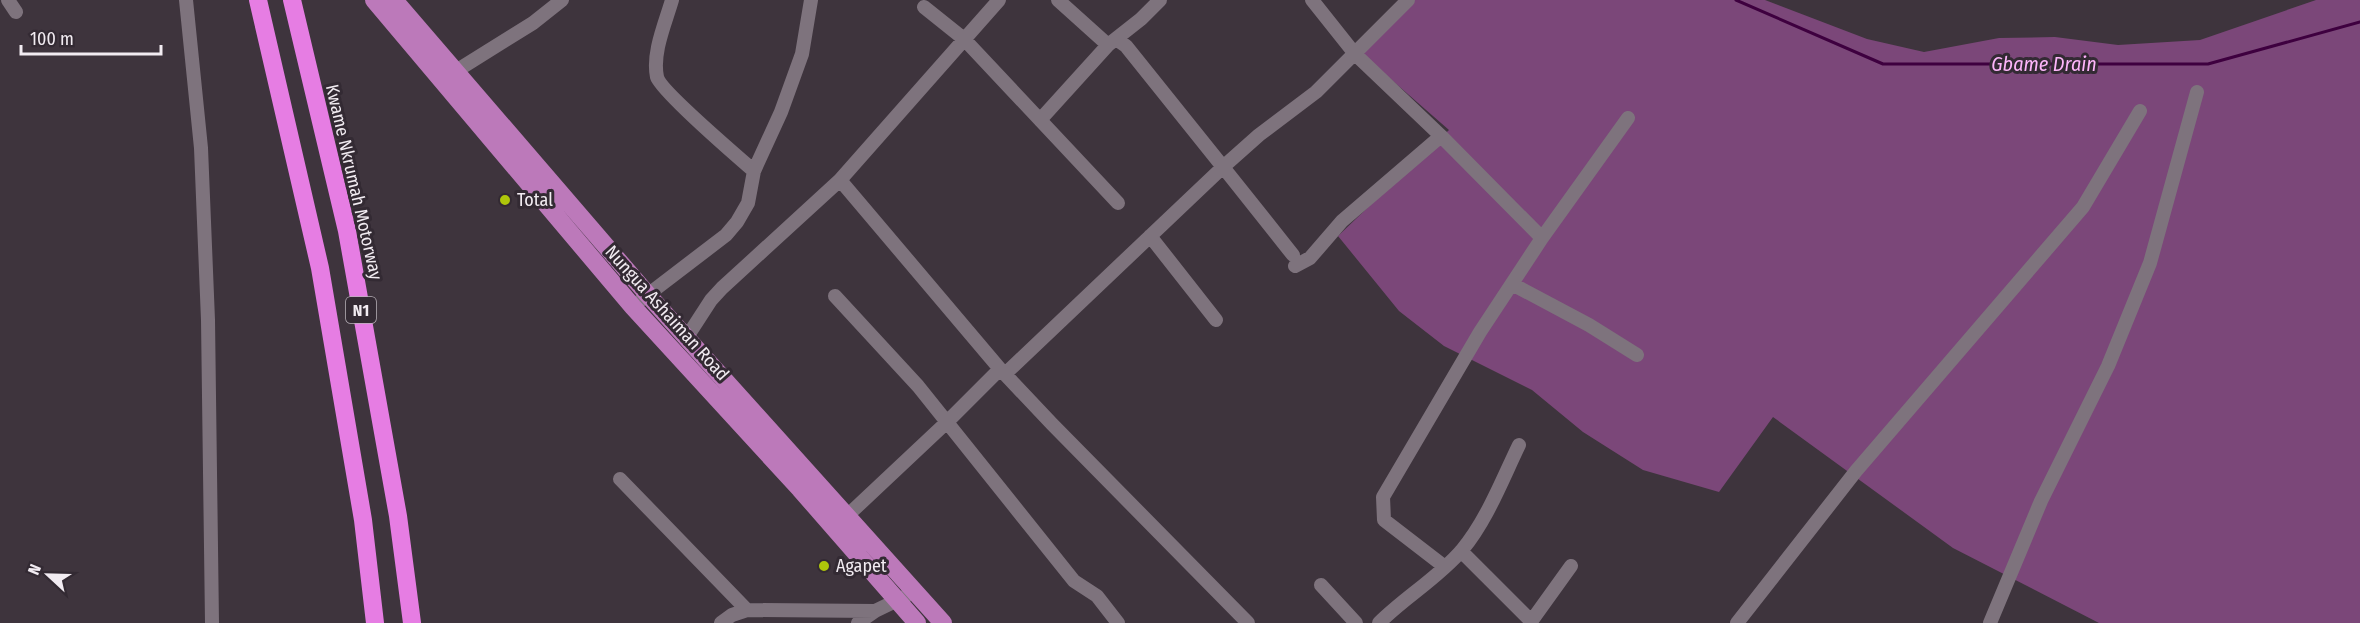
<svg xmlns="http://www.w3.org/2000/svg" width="2360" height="623" viewBox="0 0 2360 623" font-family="'Fira Sans Condensed',sans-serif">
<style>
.green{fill:#7b4779}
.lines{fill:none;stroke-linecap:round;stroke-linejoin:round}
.stream{stroke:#3e003f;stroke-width:3}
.minor{stroke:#7e737d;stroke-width:14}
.major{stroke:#bc79ba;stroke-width:18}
.highway{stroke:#e67de3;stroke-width:18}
.poi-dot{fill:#aec60b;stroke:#332a33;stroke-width:2}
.labels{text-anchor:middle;stroke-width:6;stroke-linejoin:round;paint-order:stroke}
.shield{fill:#332a33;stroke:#b9b2b9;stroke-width:1.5}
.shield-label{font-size:16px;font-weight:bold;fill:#f2ecf2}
.street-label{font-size:18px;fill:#f2ecf2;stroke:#332a33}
.poi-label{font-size:18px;fill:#f2ecf2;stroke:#332a33;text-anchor:start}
.water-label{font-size:20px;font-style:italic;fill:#fdb5fa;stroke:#332a33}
</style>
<rect width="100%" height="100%" fill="#3e343d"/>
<path class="green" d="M1403 0H1765L1867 39 1924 52 1999 38 2055 37 2118 45 2200 40 2316 0H2360V623H2099L1953 548 1773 417 1719 492 1643 470 1583 432 1532 390 1444 346 1399 311 1338 236 1449 130 1354 47Z"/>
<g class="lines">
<path class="stream" d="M1736 0 1883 64H2208L2360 22"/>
<path class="minor" d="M8 0 16 12
M186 0 201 148 208 320 212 623
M672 0C665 24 652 53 657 77 660 90 739 158 754 171
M1058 0 1108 45
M924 7 964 39 1118 203
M1116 39 1126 46 1223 167 1259 135 1316 92 1408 0
M456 71 533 23 562 0
M1040 120 1108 45 1141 19 1160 0
M1441 136 1542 238 1480 332 1383 497 1384 520 1445 567
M840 180 999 0
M1150 236 1216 320
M1542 238 1628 118
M1295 266 1310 258 1342 221 1441 136 1355 54 1312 0
M1512 284 1589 325 1637 355
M835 296 918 386 1074 581 1097 596 1118 623
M641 300 726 235 737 222 748 203 754 171 781 112 802 54 811 0
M687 337 711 300 722 288 840 180 1000 369 1052 424 1248 623
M1005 374 1223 167 1293 255
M620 479 747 610
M848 515 947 422 1000 369
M1461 551 1531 621
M1321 585 1356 623
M721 623 732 615 747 610 875 611
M858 623 875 611 906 596
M1379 623C1405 597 1438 578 1462 550 1487 520 1502 480 1519 445
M1530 623 1571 566
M1737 623 1856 471 2083 207 2140 111
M1990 623 2041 501 2108 366 2150 263 2197 92"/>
<path class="major" d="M374 0 633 307 800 489 917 623
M394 0 648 295 943 623"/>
<path class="highway" d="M258 0 320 268 363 520 375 623
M292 0 347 231 398 516 412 623"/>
</g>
<g class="poi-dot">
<circle cx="505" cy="200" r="6"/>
<circle cx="824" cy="566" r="6"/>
</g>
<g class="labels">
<rect class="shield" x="346" y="297" width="30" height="26" rx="4.5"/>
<g class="shield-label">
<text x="361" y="316">N1</text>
</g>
<g class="street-label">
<text transform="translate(354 182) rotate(77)" y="6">Kwame Nkrumah Motorway</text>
<text transform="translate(667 313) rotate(48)" y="6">Nungua Ashaiman Road</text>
</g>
<g class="poi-label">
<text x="517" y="206">Total</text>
<text x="836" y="572">Agapet</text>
</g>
<g class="water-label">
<text x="2044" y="71">Gbame Drain</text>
</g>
</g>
<g transform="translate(48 575) rotate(292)" stroke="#332a33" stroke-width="4.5" paint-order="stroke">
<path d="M0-4.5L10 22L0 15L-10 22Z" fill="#f2ecf2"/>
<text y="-9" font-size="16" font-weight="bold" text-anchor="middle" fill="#f2ecf2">N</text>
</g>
<path d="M21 45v9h140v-9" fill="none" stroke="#f2ecf2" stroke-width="3"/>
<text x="30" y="45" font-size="18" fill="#f2ecf2" stroke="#332a33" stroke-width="4.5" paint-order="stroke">100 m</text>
</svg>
